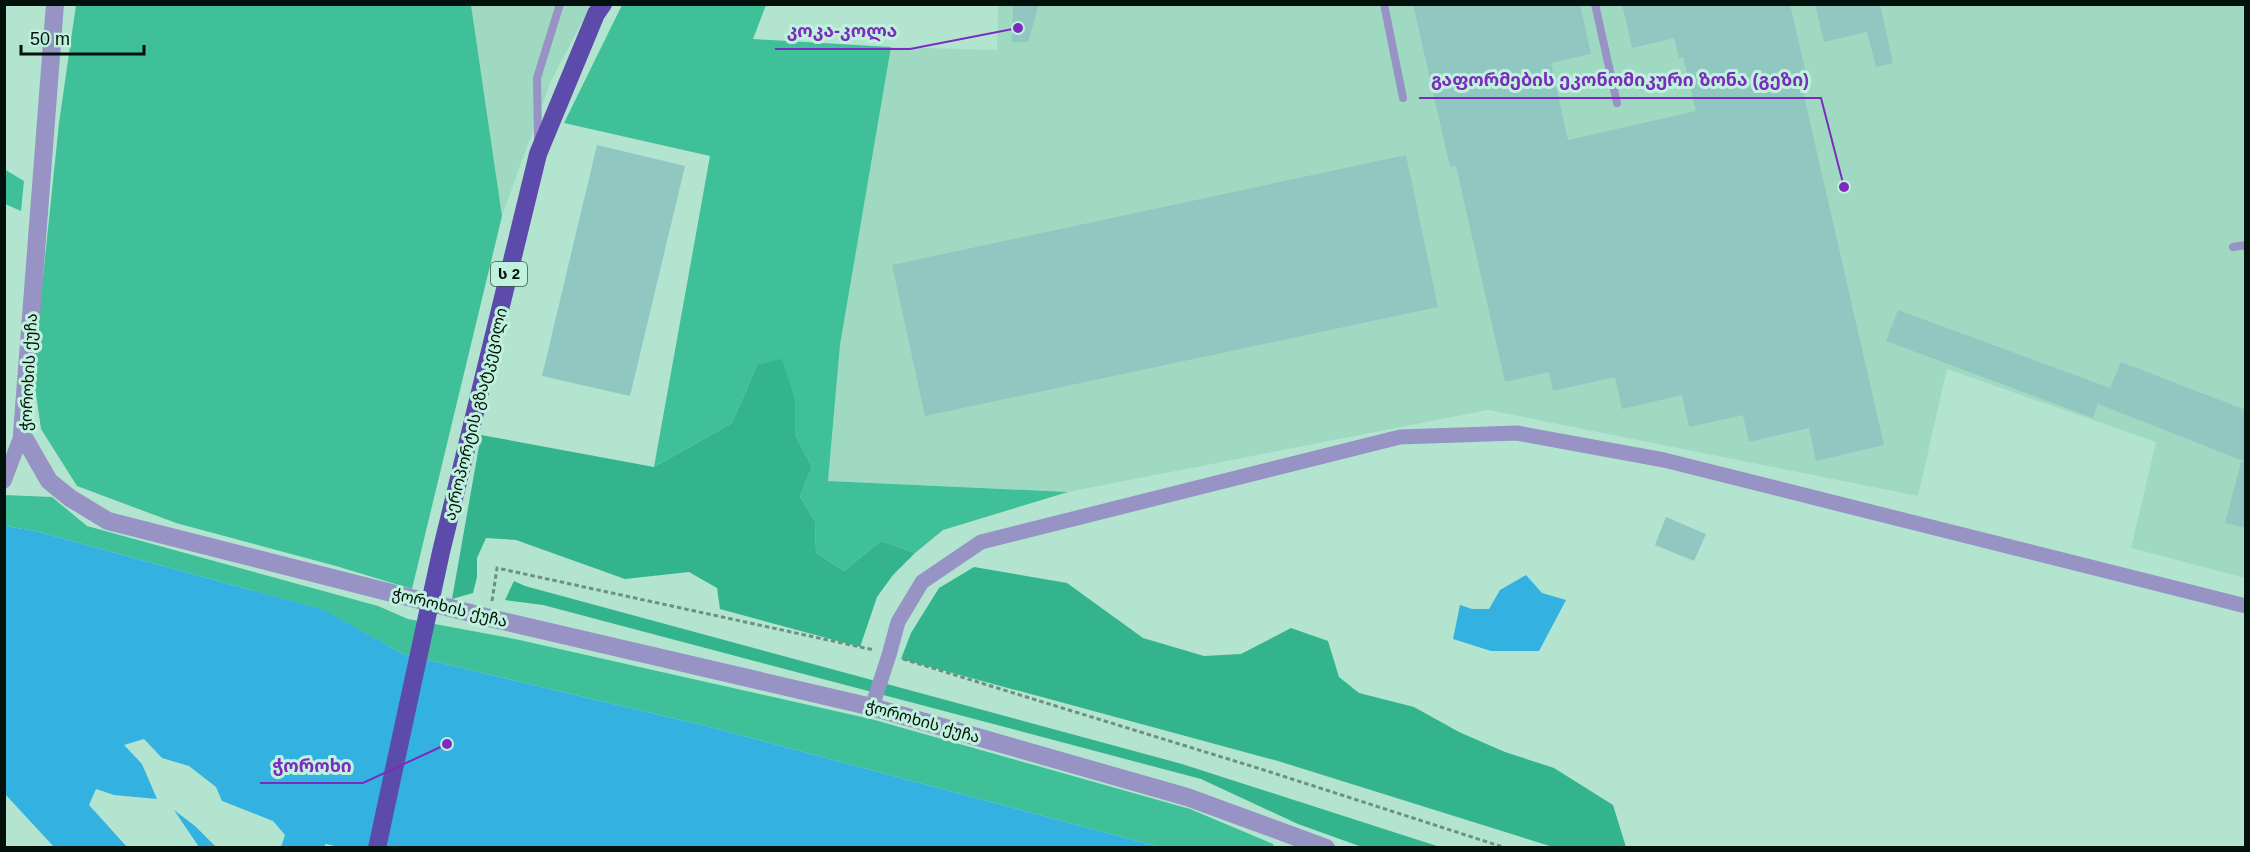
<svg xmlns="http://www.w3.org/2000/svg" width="2250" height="852" viewBox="0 0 2250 852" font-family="Arial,'Noto Sans Georgian',sans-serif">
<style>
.built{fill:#a0d9c2}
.green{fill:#3fc098}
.forest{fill:#33b48d}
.water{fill:#33b2e1}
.building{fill:#90c7c1}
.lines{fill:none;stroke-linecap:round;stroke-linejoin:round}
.path{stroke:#6c9081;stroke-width:3;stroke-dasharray:4.5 3;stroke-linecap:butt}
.service{stroke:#9793c4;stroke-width:8}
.minor{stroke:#9793c4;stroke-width:15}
.tertiary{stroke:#9793c4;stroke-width:18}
.trunk{stroke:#5c4baa;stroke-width:18}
.labels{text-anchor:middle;stroke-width:6;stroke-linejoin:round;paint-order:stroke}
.shield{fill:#c0f1dd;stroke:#3b544a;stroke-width:1.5}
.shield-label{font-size:15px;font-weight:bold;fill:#02110b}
.street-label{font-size:16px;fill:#02110b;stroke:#c0f1dd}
.leader{fill:none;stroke:#7b2cbf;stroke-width:2}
.callout-dot{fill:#7b2cbf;stroke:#c0f1dd;stroke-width:2}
.callout-label{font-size:18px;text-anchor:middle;font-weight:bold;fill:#7b2cbf;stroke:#c0f1dd;stroke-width:6;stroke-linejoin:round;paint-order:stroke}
</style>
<rect width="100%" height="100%" fill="#b3e4d0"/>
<path class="built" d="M471 5H591L551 81 502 216Z
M998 5H2245V578L2131 548 2156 442 1947 369 1918 496 1488 410 1068 492 828 481 840 345 891 47 997 50Z"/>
<path class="green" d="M76 5H471L502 216 412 589 336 566 176 523 77 486 41 429 33 373 59 123Z
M622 5H766L753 39 891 47 840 345 828 481 1068 492 943 530 915 553 881 541 844 571 816 553 815 522 800 496 812 467 795 435V400L757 365 732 423 654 467 710 156 564 123Z
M4 169 24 181 21 211 5 204Z
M4 495 52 497 87 526 378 606 408 619 515 639 871 719 1190 809 1273 844 1274 847H1159L710 727 403 654 323 610 35 531 5 526Z"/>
<path class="forest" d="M782 359 795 400V435L812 467 800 496 815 522 816 553 844 571 881 541 915 553 893 575 877 597 860 647 720 609 717 588 689 572 625 579 516 540 486 538 477 558V577L473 593 452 599 481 435 654 467 732 423 757 365Z
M974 567 1067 583 1143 638 1204 656 1241 654 1291 628 1328 641 1339 677 1359 693 1414 707 1459 732 1505 752 1554 768 1613 805 1626 847H1553L1278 761 901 659 911 633 939 588Z
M514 581 525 586 1182 764 1440 847H1362L1298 824 1201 779 543 605 505 600Z"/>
<path class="water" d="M5 526 35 531 324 610 403 654 710 727 1159 847 343 848 326 844 323 847H281L285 835 273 821 222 801 216 787 189 766 162 758 144 739 124 745 142 764 157 799 114 795 96 789 89 805 127 847H54L5 794Z
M1526 575 1542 593 1566 600 1539 651H1491L1453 639 1460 605 1472 609H1489L1500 590Z
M174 810 195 826 216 847H199Z"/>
<path class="building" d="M1013 4H1039L1028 42H1012Z
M1413 4H1580L1591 54 1551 63 1568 140 1696 111 1683 57 1679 58 1674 38 1632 48 1622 4H1790L1809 86 1802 87 1884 445 1816 461 1809 428 1749 442 1743 415 1689 427 1682 395 1622 409 1615 377 1553 391 1549 372 1505 382 1456 166 1450 167Z
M1815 4H1880L1893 63 1876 67 1867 32 1824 42Z
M597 145 685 166 630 396 542 376Z
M1406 155 1438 307 925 416 892 265Z
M1898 310 2110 388 2121 362 2246 410V462L2098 404 2093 418 1886 341Z
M2241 462 2246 463V528L2225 523Z
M1666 517 1706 534 1694 561 1655 545Z"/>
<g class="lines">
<path class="path" d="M492 601 497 568 874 650
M903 659 1264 770 1506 848"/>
<path class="service" d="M1384 4 1403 98
M1595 4 1617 103
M538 140 537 78 560 4
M2233 247 2246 245"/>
<path class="minor" d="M4 481 22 434
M872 707 889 655 898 622 922 582 981 542 1400 437 1517 433 1664 460 2246 606"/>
<path class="tertiary" d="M55 4 22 434 49 481 70 498 108 521 490 618 872 707 1187 797 1326 848"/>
<path class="trunk" d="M377 848 441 552 538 154 596 14 603 4"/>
</g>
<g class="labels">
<rect class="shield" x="491" y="262" width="36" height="24" rx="4.5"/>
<g class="shield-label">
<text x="509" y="279">ს 2</text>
</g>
<g class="street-label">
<text transform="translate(28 372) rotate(-87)" y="6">ჭოროხის ქუჩა</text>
<text transform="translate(475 414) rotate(-76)" y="6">აეროპორტის გზატკეცილი</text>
<text transform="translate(450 607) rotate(14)" y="6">ჭოროხის ქუჩა</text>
<text transform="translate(923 721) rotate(16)" y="6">ჭოროხის ქუჩა</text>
</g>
</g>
<path class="leader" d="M1018 28L910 49H775M1844 187L1821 98H1419M447 744L363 783H260"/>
<g class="callout-dot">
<circle cx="1018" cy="28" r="6"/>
<circle cx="1844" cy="187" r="6"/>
<circle cx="447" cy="744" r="6"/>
</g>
<g class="callout-label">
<text x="842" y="37">კოკა-კოლა</text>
<text x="1620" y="86">გაფორმების ეკონომიკური ზონა (გეზი)</text>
<text x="312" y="772">ჭოროხი</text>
</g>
<rect width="2250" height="852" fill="none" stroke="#02110b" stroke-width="12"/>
<path d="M21 45v9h123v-9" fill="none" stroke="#02110b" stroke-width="3"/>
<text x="30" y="45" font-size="18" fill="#02110b" stroke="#c0f1dd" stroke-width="4.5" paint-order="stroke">50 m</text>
</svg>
